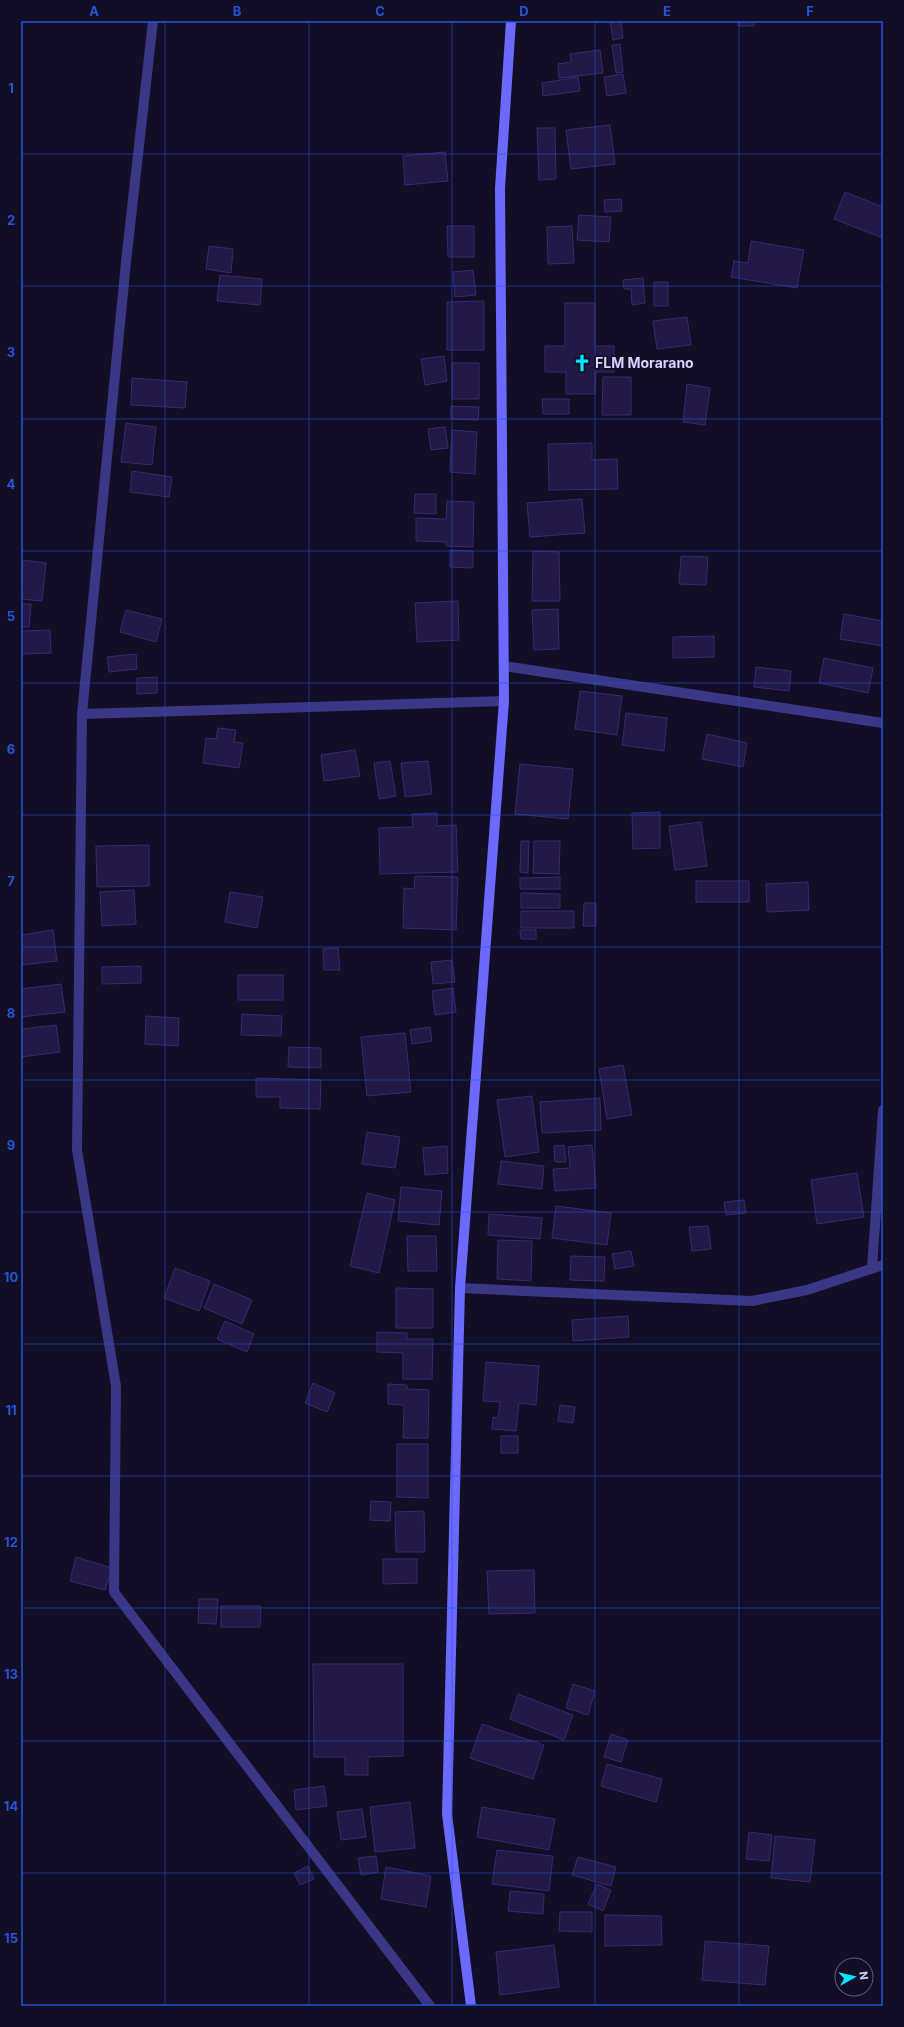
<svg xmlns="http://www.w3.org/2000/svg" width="904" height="2027" viewBox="0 0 904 2027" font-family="Inter,sans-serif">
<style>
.building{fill:#221947;stroke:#382a74}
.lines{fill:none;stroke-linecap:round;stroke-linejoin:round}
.street{stroke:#393786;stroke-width:10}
.secondary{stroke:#6b69ff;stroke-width:10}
.grid{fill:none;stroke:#2655da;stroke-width:1;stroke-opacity:0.55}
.labels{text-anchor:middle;stroke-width:3.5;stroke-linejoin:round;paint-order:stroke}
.poi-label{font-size:14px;font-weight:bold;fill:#d7d2ff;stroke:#120e25;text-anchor:start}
.neatline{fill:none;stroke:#2655da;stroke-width:1.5}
.grid-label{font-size:13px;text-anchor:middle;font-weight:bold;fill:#2655da}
</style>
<rect width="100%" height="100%" fill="#120e25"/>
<path class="building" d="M610 21H621L623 38 613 40Z
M738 21H754V26H738Z
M620 44 623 72 616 73 612 45Z
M600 50 603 73 559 78 558 64 571 62 570 54Z
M623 74 626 93 607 96 604 77Z
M578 77 580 91 543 96 542 83Z
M610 125 615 164 571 169 566 130Z
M537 128H555L556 179 539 180Z
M445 152 448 181 405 185 403 156Z
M845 192 883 207V238L834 219Z
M621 199 622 211 605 212 604 200Z
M579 215 611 217 609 242 577 240Z
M447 226H474V257H448Z
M572 226 574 263 548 264 547 227Z
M751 241 804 250 797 288 731 277 734 261 748 263Z
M209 246 233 249 231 273 206 269Z
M473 270 476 295 455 297 453 272Z
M220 275 262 279 260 305 217 301Z
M643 278 645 303 632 305 631 289H624L623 280Z
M654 282H668V306H654Z
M484 301V350H447V302Z
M565 303H595V346H614V372H596L595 394H566V372H545V346H565Z
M687 317 691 345 657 349 653 321Z
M444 356 447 381 425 385 421 359Z
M452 363H479V399H452Z
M603 377H631V415H602Z
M132 378 187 382 185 408 131 405Z
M687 384 710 388 705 425 683 422Z
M542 399H569V414H543Z
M451 406 479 407 478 420 451 419Z
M126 423 156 427 152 465 121 462Z
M445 427 448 448 431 450 428 429Z
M452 430 477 432 475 474 450 472Z
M592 443V460L617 459 618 489 549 490 548 444Z
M132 471 172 477 169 497 130 492Z
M415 494H436V514L414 513Z
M582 499 585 533 530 537 527 503Z
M447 501 474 502 473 547 446 546V542L416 541V518L446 519Z
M450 550 473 551V568L450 567Z
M533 551 559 552 560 601H532Z
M681 556 708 557 706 585 679 584Z
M23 560 46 563 42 601 21 599Z
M458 601 459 640 417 642 415 603Z
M21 604H31L29 627H21Z
M558 609 559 649 534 650 532 610Z
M126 610 162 619 156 642 120 632Z
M844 614 883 621V646L840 639Z
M50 630 51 653 21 654V631Z
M714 636V657L673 658V637Z
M136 654 137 669 109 672 107 657Z
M824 658 873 668 868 693 819 683Z
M756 667 791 671 789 691 754 687Z
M157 677V693L137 694V678Z
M580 691 622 696 617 735 575 729Z
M626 713 667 718 664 751 622 745Z
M218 728 236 730 234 742 243 743 239 768 203 763 206 738 216 739Z
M707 734 747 743 743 767 702 759Z
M355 750 360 776 324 781 321 755Z
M390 761 396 796 379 799 374 763Z
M428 761 432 794 405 797 401 763Z
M520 764 573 769 568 819 515 814Z
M660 812V848L633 849 632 813Z
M437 813V826L456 825 458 872 380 874 379 828 413 827 412 814Z
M701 822 707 866 675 870 669 826Z
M521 841H529L528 873 520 872Z
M534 841H560L559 874 533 873Z
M149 845V886L97 887 96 846Z
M415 876 458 877 456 930 403 928 404 888 414 889Z
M560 877V889H520V878Z
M696 881H749V902H696Z
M808 882 809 910 767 912 766 884Z
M134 890 136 924 102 926 100 892Z
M230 892 263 897 257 928 225 922Z
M521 893 560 894V908H521Z
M584 903H596V926H583Z
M521 911H574V928H521Z
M53 930 57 961 21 965V935Z
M520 930H536V939H521Z
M338 948 340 970H324L323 949Z
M452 960 455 982 433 984 431 962Z
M141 966V983L102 984V967Z
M238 975H283V1000H238Z
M61 984 65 1012 21 1017V989Z
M453 988 456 1012 435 1015 432 991Z
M242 1014 282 1016 281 1036 241 1035Z
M146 1016 179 1018 178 1046 145 1044Z
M56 1025 60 1052 21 1057V1029Z
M430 1027 432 1041 412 1044 410 1030Z
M405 1033 411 1092 367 1096 361 1037Z
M289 1047 321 1048V1068L288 1067Z
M623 1065 632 1115 607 1119 599 1069Z
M256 1078 321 1080 320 1109 280 1108V1097H256Z
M532 1096 539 1152 505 1157 497 1100Z
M600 1098 601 1130 542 1133 540 1102Z
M367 1132 400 1137 395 1168 362 1164Z
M564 1145 566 1162H555L554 1146Z
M592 1145 596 1188 555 1191 553 1169 570 1168 568 1147Z
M447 1146 448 1173 425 1175 423 1148Z
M501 1161 544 1166 542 1189 498 1184Z
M857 1173 864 1217 817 1224 811 1180Z
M401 1187 442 1191 439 1225 398 1221Z
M367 1193 395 1200 379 1273 350 1266Z
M744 1200 746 1213 726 1215 724 1202Z
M556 1206 611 1213 607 1245 552 1238Z
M489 1214 542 1218 540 1239 488 1235Z
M708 1226 711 1249 692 1251 689 1227Z
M407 1236H436L437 1271H408Z
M498 1240 532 1241 531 1281 497 1279Z
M631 1251 634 1266 615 1269 612 1254Z
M571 1256 605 1257 604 1281 570 1280Z
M175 1268 210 1281 199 1311 164 1298Z
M214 1284 252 1300 242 1324 204 1308Z
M396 1288 433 1289V1328H396Z
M628 1316 629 1337 573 1341 572 1320Z
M225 1321 254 1334 247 1352 217 1339Z
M377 1332 407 1333V1339H433L432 1379H403V1353L377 1352Z
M486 1362 539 1366 536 1405 519 1403 516 1431 492 1429 493 1417 498 1418 500 1402 483 1401Z
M313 1383 335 1393 327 1412 305 1403Z
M388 1384 407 1385V1389L429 1390 428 1438H403L404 1405 388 1404Z
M560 1405 575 1407 573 1423 558 1421Z
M501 1436H518V1453H501Z
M397 1444H428V1498L397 1497Z
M371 1501 391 1502 390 1521 370 1520Z
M424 1511 425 1552H396L395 1512Z
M76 1557 112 1568 105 1590 70 1581Z
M383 1559H417V1583L383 1584Z
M534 1570 535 1613 489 1614 487 1571Z
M199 1599H218L216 1624 198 1623Z
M221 1606H261L260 1627H221Z
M313 1664H403V1756L368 1757V1775H345V1757H314Z
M573 1684 595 1691 588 1715 566 1708Z
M518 1694 573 1715 564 1740 510 1719Z
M482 1724 544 1745 533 1779 470 1758Z
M611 1734 628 1740 621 1762 604 1757Z
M607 1764 662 1779 656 1802 601 1786Z
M324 1786 327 1806 296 1810 294 1790Z
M410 1802 415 1848 375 1852 370 1807Z
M482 1807 555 1819 549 1850 477 1837Z
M362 1809 366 1837 341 1840 337 1812Z
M749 1832 772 1835 769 1861 746 1859Z
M775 1836 815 1840 810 1882 771 1878Z
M497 1850 553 1856 549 1891 492 1884Z
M376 1856 378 1872 361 1875 358 1858Z
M578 1857 616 1867 611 1886 572 1875Z
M308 1866 314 1879 300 1885 294 1873Z
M386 1867 431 1876 426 1907 381 1899Z
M597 1884 611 1890 603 1911 588 1904Z
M510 1891 544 1894 543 1914 508 1911Z
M560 1912H592V1932L559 1931Z
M605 1915 661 1916 662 1945 605 1946Z
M705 1941 769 1946 765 1985 702 1980Z
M554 1945 559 1987 500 1995 496 1952Z"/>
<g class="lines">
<path class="street" d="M153 21 126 262 82 714 77 1150 116 1386 114 1592 430 2006
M504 666 883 723
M82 714 504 701
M872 1268 883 1110
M460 1288 752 1301 807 1290 883 1265"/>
<path class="secondary" d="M471 2006 447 1814 460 1288 504 701 500 188 511 21"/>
</g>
<path class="grid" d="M165 21V2006M309 21V2006M452 21V2006M595 21V2006M739 21V2006M21 154H883M21 286H883M21 419H883M21 551H883M21 683H883M21 815H883M21 947H883M21 1080H883M21 1212H883M21 1344H883M21 1476H883M21 1608H883M21 1741H883M21 1873H883"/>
<defs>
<g id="church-bare" transform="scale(1.38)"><path d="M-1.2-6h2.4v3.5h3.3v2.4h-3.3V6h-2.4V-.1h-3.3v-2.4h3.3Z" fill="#00e6fd" stroke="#120e25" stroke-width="2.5" paint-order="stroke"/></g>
</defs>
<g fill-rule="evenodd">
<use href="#church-bare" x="582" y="363"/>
</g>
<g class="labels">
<g class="poi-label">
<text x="595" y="368">FLM Morarano</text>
</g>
</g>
<rect width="904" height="2027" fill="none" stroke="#120e25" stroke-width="44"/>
<g transform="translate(854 1977) rotate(82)"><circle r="19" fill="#120e25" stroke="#615c7c"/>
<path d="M0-3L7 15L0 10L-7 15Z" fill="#00e6fd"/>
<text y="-6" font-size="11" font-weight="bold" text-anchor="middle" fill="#d7d2ff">N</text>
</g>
<rect x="22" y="22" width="860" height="1983" class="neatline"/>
<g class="grid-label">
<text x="94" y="16">A</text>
<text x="237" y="16">B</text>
<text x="380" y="16">C</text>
<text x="524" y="16">D</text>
<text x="667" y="16">E</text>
<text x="810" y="16">F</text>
<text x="11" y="93">1</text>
<text x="11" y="225">2</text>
<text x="11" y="357">3</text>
<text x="11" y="489">4</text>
<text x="11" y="621">5</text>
<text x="11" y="754">6</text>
<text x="11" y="886">7</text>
<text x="11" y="1018">8</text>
<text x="11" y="1150">9</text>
<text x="11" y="1282">10</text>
<text x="11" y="1415">11</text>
<text x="11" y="1547">12</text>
<text x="11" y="1679">13</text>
<text x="11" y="1811">14</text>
<text x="11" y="1943">15</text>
</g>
</svg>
